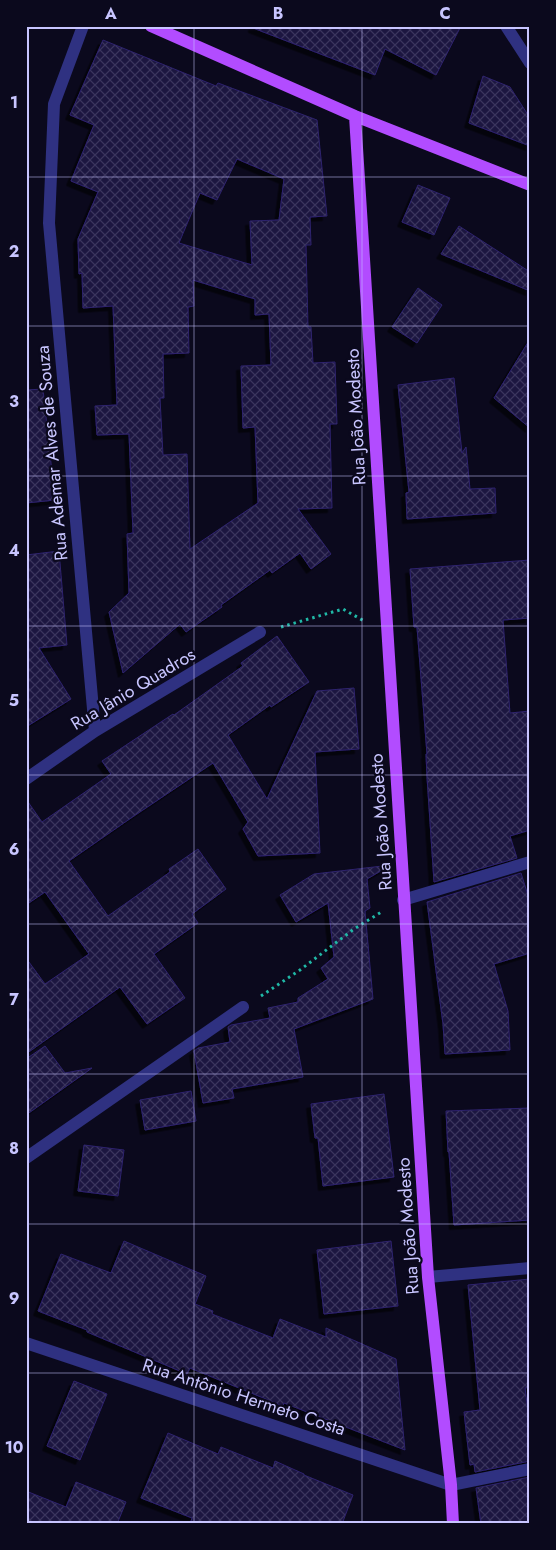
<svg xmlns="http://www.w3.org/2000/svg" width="556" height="1550" viewBox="0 0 556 1550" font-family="Jost,sans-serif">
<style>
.building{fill:url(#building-cross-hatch);stroke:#2e236e;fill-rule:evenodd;filter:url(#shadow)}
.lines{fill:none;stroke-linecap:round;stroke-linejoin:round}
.path{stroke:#20b8a6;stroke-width:3;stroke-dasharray:2.5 4;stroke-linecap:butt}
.minor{stroke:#2f3181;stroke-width:12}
.major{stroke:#b24cff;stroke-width:12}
.grid{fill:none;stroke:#c8c5ff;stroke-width:1;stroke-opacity:0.55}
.labels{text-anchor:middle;stroke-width:4.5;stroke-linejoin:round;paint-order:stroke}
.street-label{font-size:18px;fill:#c8c5ff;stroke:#0b091d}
.neatline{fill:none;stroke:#c8c5ff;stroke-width:2}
.grid-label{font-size:16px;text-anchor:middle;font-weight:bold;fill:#c8c5ff}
</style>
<defs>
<pattern id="building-cross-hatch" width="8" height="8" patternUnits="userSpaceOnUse" patternTransform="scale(1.25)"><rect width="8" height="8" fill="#1a1340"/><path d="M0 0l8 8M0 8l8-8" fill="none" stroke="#3a345d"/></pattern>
<filter id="shadow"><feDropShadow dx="-4.5" dy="4.5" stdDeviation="0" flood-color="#0009"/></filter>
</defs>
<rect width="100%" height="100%" fill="#0b091d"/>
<path class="building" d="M253 26H461L436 75 385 49 375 75 253 28Z
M103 40 216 86 218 83 317 120 327 216 310 217 311 245H306L308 327H311L313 363 335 362 337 424H330L332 508 298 509 331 554 311 569 300 553 272 573 270 570 221 605 222 607 186 632 180 624 123 673 109 612 129 593 127 534 133 533 129 434 97 435 95 406 117 405 113 306 83 308 82 273 79 274 78 239 98 192 71 181 94 125 70 115ZM237 159 284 179 279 220 250 221 252 265 179 243 200 193 217 200ZM193 280 255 299V315L269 314 271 365 241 366 243 428 255 427 258 503 190 549 187 454 163 455 160 398H164L163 354 189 353 188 307 194 306Z
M483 76 510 87 530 118V146L469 123Z
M418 185 450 198 434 235 402 222Z
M459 226 530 272V291L441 254Z
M418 288 442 305 417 343 392 327Z
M530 339V428L494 398Z
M454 378 462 453 466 447 470 489 495 488 496 513 407 519 406 493 409 492 398 385Z
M43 389 55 500 26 503V390Z
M59 551 67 645 39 648 71 699 26 727V555Z
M530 560V618L503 620 510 713 530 711V830L510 836 517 858 434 882 427 777 426 754H427L417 627H414L410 569Z
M277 636 309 682 271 707 270 705 228 735 267 799 317 691 354 688 359 749 315 752 320 853 258 856 243 829 248 822 213 763 131 818 69 861 108 916 170 872 169 869 198 849 226 889 192 914 198 923 154 954 185 998 147 1024 120 987 26 1054V958L45 984 89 954 45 892 26 905V799L42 822 111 774 102 761 173 714 174 715 243 666 241 663Z
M391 865 367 879 370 908 365 911 373 999 294 1029 303 1077 232 1089 234 1098 203 1103 194 1051 198 1048 230 1042 228 1027 231 1025 270 1018 268 1008 298 1002V998L328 979 321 968 334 957 328 903 296 922 280 895 314 874Z
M521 873 530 902V953L494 964 508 1011 510 1050 445 1054 443 1024 427 902Z
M45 1046 65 1073 92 1068 26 1115V1059Z
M191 1091 196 1121 145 1130 140 1100Z
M384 1094 394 1177 323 1186 318 1138H315L311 1104Z
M530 1108V1220L454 1225 449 1152H448L446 1111Z
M84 1145 124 1150 118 1196 78 1191Z
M124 1241 206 1276 195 1304 213 1311 212 1314 273 1338 280 1319 326 1337V1328L396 1359 405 1450 284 1403 283 1406 190 1368 187 1374 87 1332V1330L38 1311 61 1254 111 1273Z
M391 1241 398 1306 324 1314 317 1250Z
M530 1279V1387L525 1388 530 1426V1461L475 1472 474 1464 470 1465 464 1412 480 1410 468 1285Z
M74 1381 107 1394 80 1460 47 1446Z
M168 1433 218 1454 221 1447 273 1468 275 1461 304 1474V1475L353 1495 342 1524H190L192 1518 141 1498Z
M530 1477V1524H481L476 1488Z
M76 1482 126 1502 117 1524H26V1491L66 1507Z"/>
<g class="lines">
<path class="path" d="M281 627 343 609 364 621
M261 996 300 970 354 929 383 911"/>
<path class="minor" d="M83 26 54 104 49 223 95 731
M506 26 530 63
M26 779 95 731 260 632
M403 900 530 862
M26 1158 243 1007
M428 1277 530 1268
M26 1343 451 1485 530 1469"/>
<path class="major" d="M151 26 355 116 530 185
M355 116 428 1277 451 1485 453 1524"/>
</g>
<path class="grid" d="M194 26V1524M362 26V1524M26 177H530M26 326H530M26 476H530M26 626H530M26 775H530M26 924H530M26 1074H530M26 1224H530M26 1373H530"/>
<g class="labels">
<g class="street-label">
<text transform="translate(356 417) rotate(-93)" y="6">Rua João Modesto</text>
<text transform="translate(52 453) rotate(-95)" y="6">Rua Ademar Alves de Souza</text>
<text transform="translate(133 689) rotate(-31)" y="6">Rua Jânio Quadros</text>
<text transform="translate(381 822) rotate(-94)" y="6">Rua João Modesto</text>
<text transform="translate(408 1226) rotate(-94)" y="6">Rua João Modesto</text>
<text transform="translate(244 1397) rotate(18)" y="6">Rua Antônio Hermeto Costa</text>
</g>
</g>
<rect width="556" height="1550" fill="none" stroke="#0b091d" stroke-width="55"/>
<rect x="28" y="28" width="500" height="1494" class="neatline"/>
<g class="grid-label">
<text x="111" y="19">A</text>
<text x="278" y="19">B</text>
<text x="445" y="19">C</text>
<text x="14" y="108">1</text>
<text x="14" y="257">2</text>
<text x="14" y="407">3</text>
<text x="14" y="556">4</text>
<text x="14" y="706">5</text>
<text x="14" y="855">6</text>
<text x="14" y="1005">7</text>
<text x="14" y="1154">8</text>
<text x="14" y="1304">9</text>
<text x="14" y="1453">10</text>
</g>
</svg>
